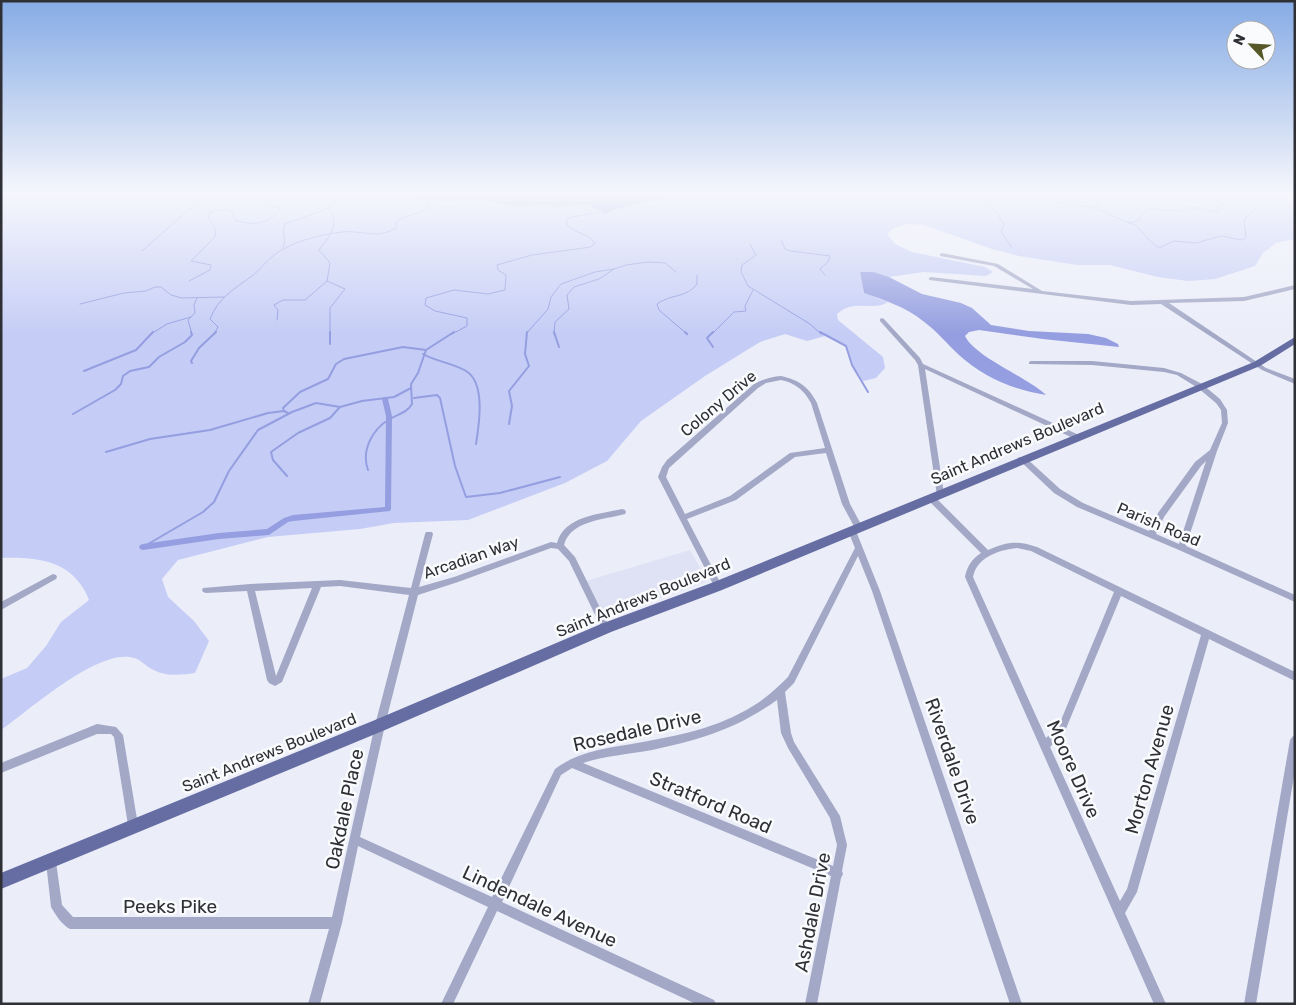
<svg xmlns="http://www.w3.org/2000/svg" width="1296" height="1005" viewBox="0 0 1296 1005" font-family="Rubik,sans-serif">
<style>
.built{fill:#dfe2f5}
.green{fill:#c5cdf6}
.water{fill:#949ee0}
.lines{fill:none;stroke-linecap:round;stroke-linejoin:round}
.stream-far1{stroke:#949ee0;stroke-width:1}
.stream{stroke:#949ee0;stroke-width:2}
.canal{fill:#949ee0;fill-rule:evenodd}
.street{fill:#a3a8c6;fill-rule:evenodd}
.primary{fill:#656da2;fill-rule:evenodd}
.labels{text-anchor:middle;stroke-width:5;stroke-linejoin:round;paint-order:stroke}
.street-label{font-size:16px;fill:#2f3035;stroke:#fafbfd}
.near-street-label{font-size:19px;fill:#2f3035;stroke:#fafbfd}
</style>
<rect width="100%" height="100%" fill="#ebedf9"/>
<path class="built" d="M690 550 707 580 706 582 604 618 586 581Z"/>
<path class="green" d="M1 193H393C416 205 462 199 489 200L496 203 520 207 545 204 556 207 587 204 605 214C627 203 696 192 721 193 726 193 731 196 736 198L742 193H1282L1295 208V239L1276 243 1263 253 1255 266 1215 279 1188 281 1158 277 1110 265H1077L1019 256 992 249 924 225 906 224 894 228 887 234 895 244 912 252 985 267 993 272 986 276 924 272 889 277 874 272H860L864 293 888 302C873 312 854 298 837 314L838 320 883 357 885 368 876 378 863 381 852 365 846 346 840 342 825 336 807 341 785 334 760 342 705 376 641 421 607 461 565 483 468 520 394 523 360 529 268 537 178 560 162 579 168 597 194 621 209 641 195 673C178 675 165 677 150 668 145 665 139 659 134 658 99 647 30 710 1 730V679L27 668 46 646 61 622 89 600C74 561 39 557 1 558Z"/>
<path class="water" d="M393 193H721C690 195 632 201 605 214L587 204 556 207 545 204 520 207 496 203 489 200C462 199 416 205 393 193Z
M860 272H874L889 277 922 294 961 303 972 308 991 325 1029 331 1088 334 1106 338 1118 344 1119 347 1043 339 979 330 969 332 965 336C975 357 1027 377 1046 395 1014 390 983 377 959 355 947 344 937 331 923 321 906 307 884 300 864 293Z"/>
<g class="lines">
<path class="stream-far1" d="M982 193C988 206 998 212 1004 225L1001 232 1012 248
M1048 193 1057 202 1092 207 1137 226 1150 241 1159 248 1174 241 1196 243 1221 236 1242 240 1246 237 1244 220 1255 208
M1231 193 1250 200
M95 200 107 193
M1096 208V205L1106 196 1098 193
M1129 223 1137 221 1148 209 1184 211 1191 207 1217 212 1220 209 1218 206 1225 203
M781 240 785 249 791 251 830 256 828 262 820 269 825 275
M750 244 756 255 742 265 741 272 748 286 810 324 821 334
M283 248C287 240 281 233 285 224L329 208 342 196 350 193
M142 251C165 231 186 211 210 193
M189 281 210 270 211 265 191 261 215 237C217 229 213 224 208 218L210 212 226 209 232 212 235 220C252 226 270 225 280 208L269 205 268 201 272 193
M327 281 330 263 319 250C329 237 341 224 329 208
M80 304 124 293 146 291 155 287H161L171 295 182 298 224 297
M277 320 278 310 274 305 283 300H305L327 281 345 289 330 308V334
M151 334 167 324 191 317
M192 334 188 320 195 313 194 305 197 298
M214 334 218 327 210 319C218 298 234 289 252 276 260 270 266 261 274 255 293 241 319 235 342 232 362 230 379 240 397 227L396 222 400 219 429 209 425 200 427 198
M452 334 467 326V318L435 311 425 305 426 298 454 290 488 294 505 290 506 275 498 270 497 265 532 255 591 247 595 243C588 233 576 234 567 225V218L601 212 602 210
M526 334 548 309 551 297 561 284 595 272 614 269
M554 334 555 322 569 309 567 295 574 287 599 279 614 269 626 265 648 262 665 263 676 272
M687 334 659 310 657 304C670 294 687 298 697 284V275
M712 334 734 312 746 311 745 306 753 290"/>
<path class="stream" d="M330 332V344
M554 332 559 347
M685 332 687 334
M820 332 846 346 852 365 868 392
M713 347 707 338 713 332
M423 354C437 362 453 363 466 371 486 383 479 425 476 444
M192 363 191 361 199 348 216 332
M84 371 136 350 153 332
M414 398 437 395 440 398 455 466 466 497 500 493 560 477
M284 411 283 408 300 392 328 379 336 364 344 359 403 347 426 350
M73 414 115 390 121 384 123 376 130 371 149 367 159 357 185 342 192 335 191 332
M509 424 512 406 509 391 529 366 525 354 527 332
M106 452 150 439 210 430 268 413 284 411 288 413
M368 470C361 451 372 429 390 419 398 414 407 413 412 404L411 384 418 373 426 350 454 332
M287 476 273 460 271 452 298 433 330 418 340 407
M143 547 203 512 214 502 229 471 258 430 292 412 316 403 340 407 362 401 394 397 411 388"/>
<path class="canal" d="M385 397 388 399 392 416 391 509 390 511 293 521 288 522 269 535 219 539 143 550 140 549 139 547 140 545 143 544 219 533 267 529 284 518 293 515 385 507 386 416 382 399Z"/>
<path class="street" d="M942 253 998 264 1042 291 1131 301 1244 297 1295 285V289L1244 301 1169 303 1266 368 1295 379V384L1262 370 1161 304 1131 305 929 280V278L931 277 1033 289 994 266 940 256V254Z
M882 318 884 319 920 358 923 364 1079 435 1080 437 1079 439H1075L925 369 944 494 943 496H937L918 365 915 360 880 321V319Z
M1031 361H1092L1164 368 1181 373 1202 384 1220 399 1227 410 1228 423 1217 451 1186 546 1295 595V602L1179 550 1077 507 1054 493 1018 459 1019 457H1025L1060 489 1083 503 1149 531 1158 513 1195 462 1210 450 1222 423 1221 410 1216 403 1198 388 1177 375 1164 372 1092 365 1029 364V362ZM1206 461 1179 544 1156 534 1164 517 1201 466Z
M781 376C799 380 809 387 817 403L850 504 863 528 862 530H856L842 504 826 453 795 457 736 500 687 519 722 586 721 588 718 589 715 588 658 477 662 467 667 460 754 384C763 379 771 377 781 376ZM781 380C795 383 804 390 811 403L825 448 790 453 730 496 685 514 666 477 669 468 758 388 766 383Z
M931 495 934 496 988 550C1006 542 1017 540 1037 547L1295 672V681L1209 639 1137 892 1125 913 1166 1004H1154L965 577C967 566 972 559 981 553L928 500 927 498 928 496ZM1017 548 1031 551 1114 592 1059 725 1046 738 973 577C977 557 999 550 1017 548ZM1121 596 1201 635 1127 889 1120 901 1050 747 1065 731Z
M622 509 625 510 626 512 625 514C604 520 571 520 564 545L575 557 610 628 609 631 606 632 603 631 569 561 558 549 551 548 458 582 418 595 385 725 360 837 492 897 555 769C579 751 608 748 637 743 677 736 718 728 753 706 766 698 777 688 788 677L855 548 848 531 849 529H855L856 531 880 591 1022 1004H1010L872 591 858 556 794 683 785 692 791 733 794 742 840 816 847 845 842 871 843 874 841 878 817 1004H805L831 876 572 768 561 775 502 902 714 1000 716 1004H696L497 911 453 1004H441L488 907 358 846 342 923 320 1004H308L329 929H70C62 925 55 914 51 907L46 862 47 858 51 857 55 858 56 862 62 905 73 917H332L375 725 409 595 340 586 321 587 282 682 275 686 269 683 267 680 247 591 206 593 203 592 202 590 203 588 250 584 340 580 411 588 425 534 426 532H432L433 534 419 587 454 577 551 542 557 543C564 516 600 514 622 509ZM312 588 276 676 255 591ZM777 700 781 733 788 748 830 818 837 845 833 866 583 763C605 756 629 754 652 750 699 740 737 729 777 700Z
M53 574 56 575 57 577 56 579 1 610V602Z
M97 724 116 727 123 735 138 825 137 829 133 830 129 829 128 825 114 737 111 734H97L1 773V763Z
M1295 735V770L1256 1004H1244L1290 740 1292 737Z"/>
<path class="primary" d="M1295 337V344L1260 366 722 590 611 632 385 730 1 889V873L375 720 601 624 714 582 1254 362Z"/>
</g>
<linearGradient id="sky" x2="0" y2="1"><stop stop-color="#86abe5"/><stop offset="0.58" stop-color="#f6f7fc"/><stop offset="1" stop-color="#f6f7fc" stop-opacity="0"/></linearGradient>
<rect width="1296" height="334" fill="url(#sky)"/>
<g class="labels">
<g class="street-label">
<text transform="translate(718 403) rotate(-40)" y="6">Colony Drive</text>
<text transform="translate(1017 443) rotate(-23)" y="6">Saint Andrews Boulevard</text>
<text transform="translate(1159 524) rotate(23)" y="6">Parish Road</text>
<text transform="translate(471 557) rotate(-19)" y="6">Arcadian Way</text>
<text transform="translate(643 597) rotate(-22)" y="6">Saint Andrews Boulevard</text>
<text transform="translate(269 752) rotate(-22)" y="6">Saint Andrews Boulevard</text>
</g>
<g class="near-street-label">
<text transform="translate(637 730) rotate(-13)" y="7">Rosedale Drive</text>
<text transform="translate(953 761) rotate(71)" y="7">Riverdale Drive</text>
<text transform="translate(1074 769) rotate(66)" y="7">Moore Drive</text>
<text transform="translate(1149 769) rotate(-74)" y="7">Morton Avenue</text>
<text transform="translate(711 802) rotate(23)" y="7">Stratford Road</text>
<text transform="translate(344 809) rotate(-78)" y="7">Oakdale Place</text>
<text x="170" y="913">Peeks Pike</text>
<text transform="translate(540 906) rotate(25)" y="7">Lindendale Avenue</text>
<text transform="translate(812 912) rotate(-79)" y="7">Ashdale Drive</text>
</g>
</g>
<rect width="1296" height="1005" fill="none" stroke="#2f3035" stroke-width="5"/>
<g transform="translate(1251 45) rotate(295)"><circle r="24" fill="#fafbfd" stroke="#a9aaad"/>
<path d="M0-4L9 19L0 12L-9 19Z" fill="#565927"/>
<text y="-8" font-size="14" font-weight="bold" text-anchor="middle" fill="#2f3035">N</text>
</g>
</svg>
